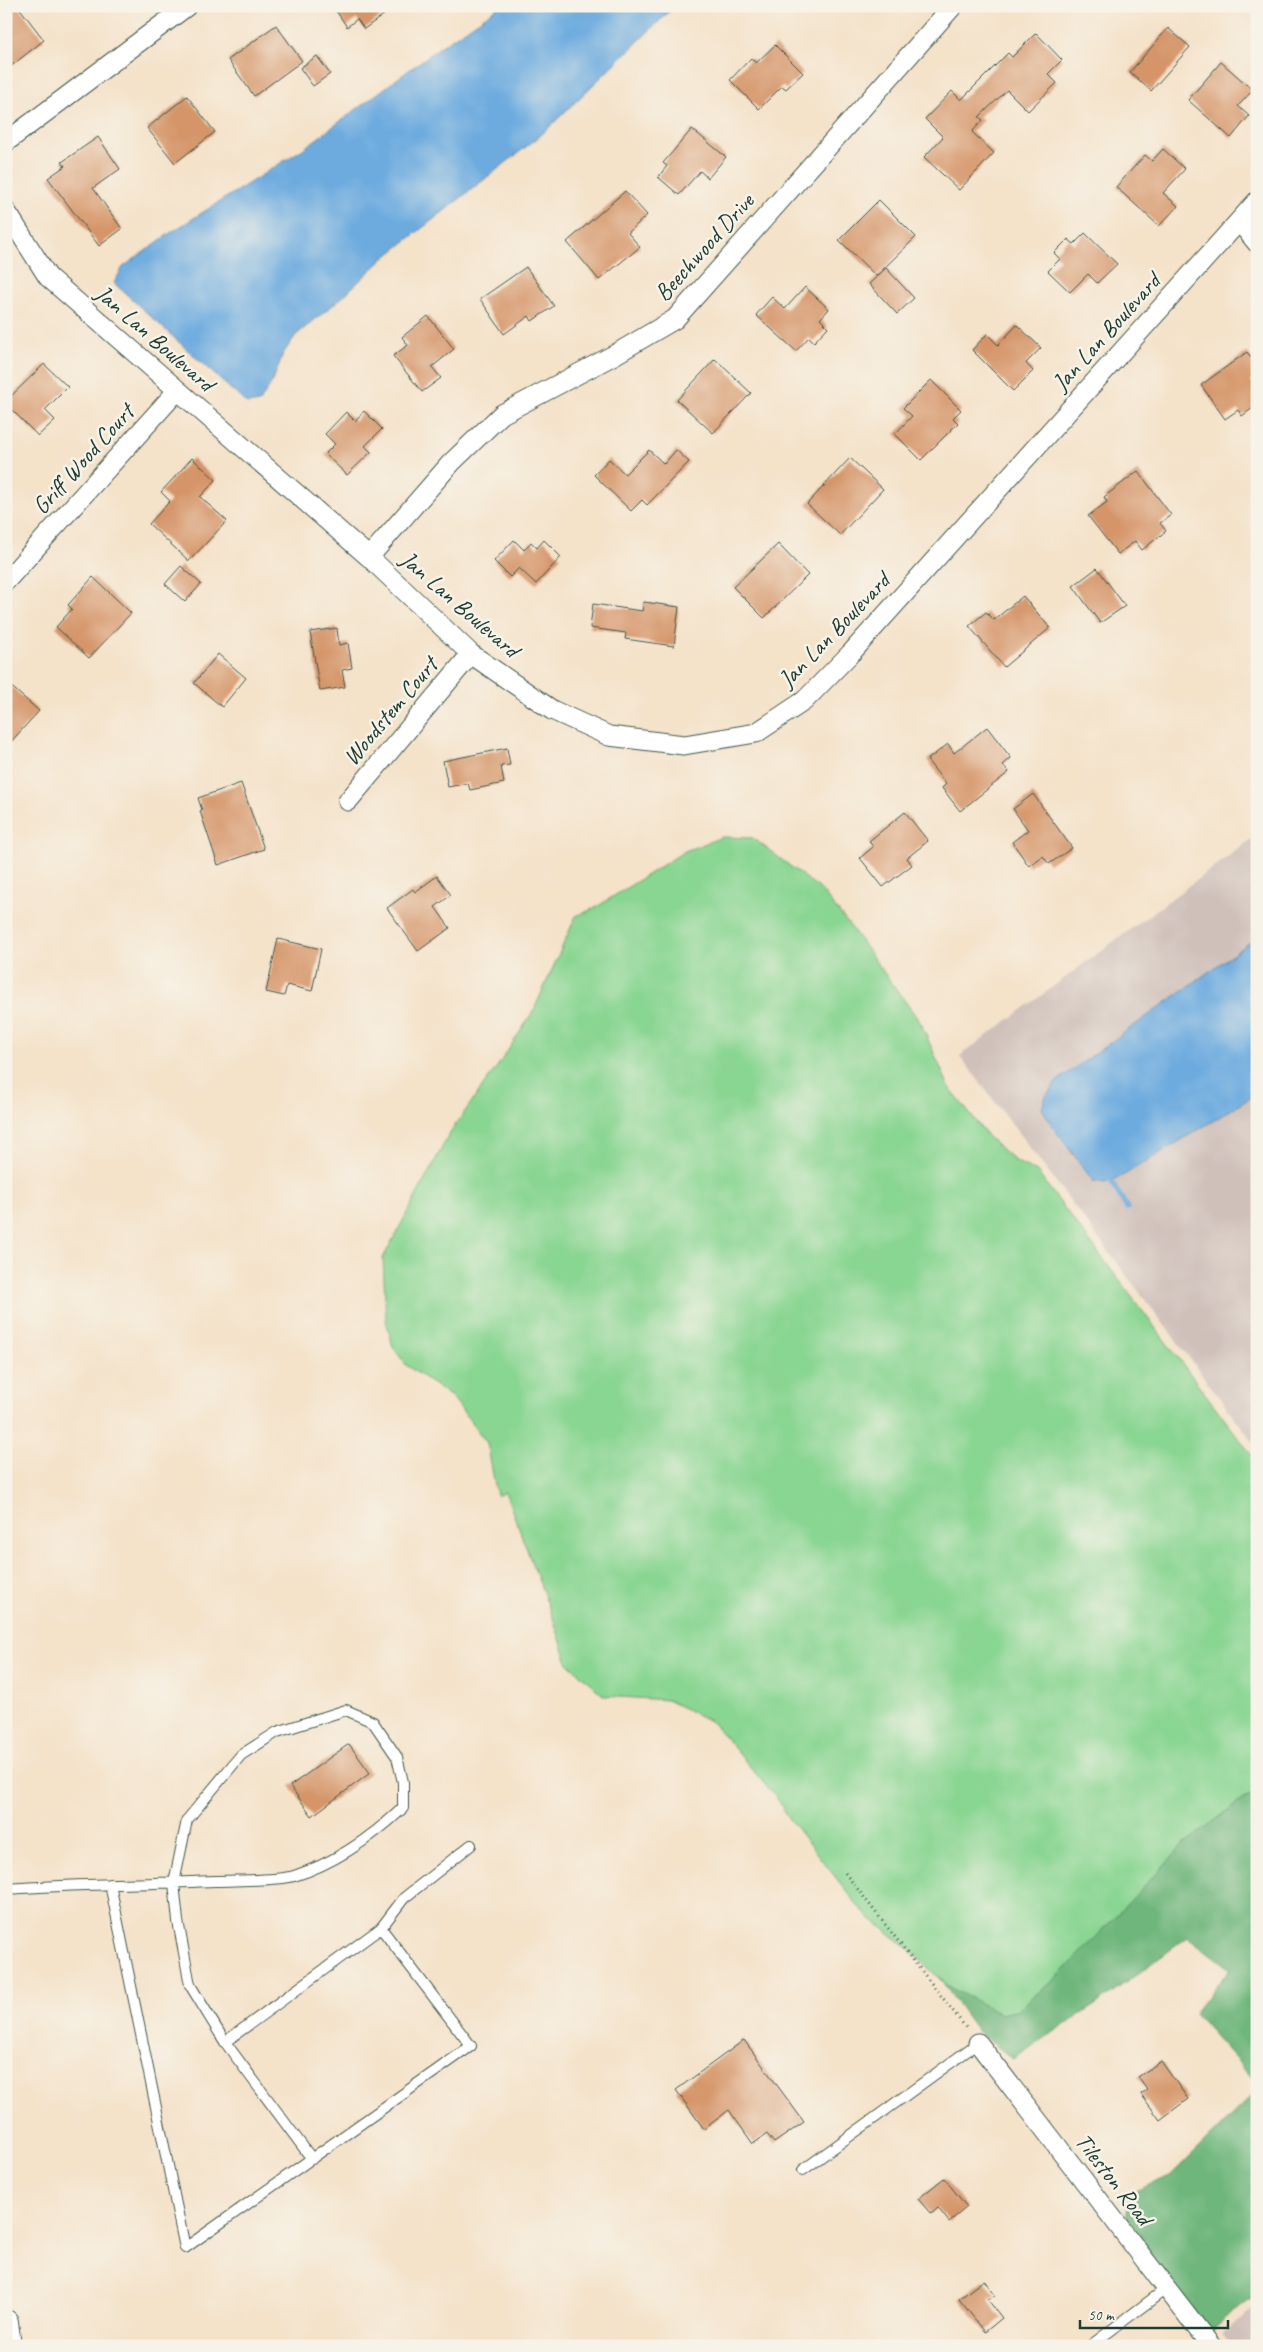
<svg xmlns="http://www.w3.org/2000/svg" width="1263" height="2352" viewBox="0 0 1263 2352" font-family="Caveat,sans-serif">
<style>
.industrial{fill:#cfc0ba}
.green{fill:#89d592;stroke:#548963}
.forest{fill:#6eb67c;stroke:#467a58}
.water{fill:#6dabdf;stroke:#46748a}
.lines{fill:none;stroke-linecap:round;stroke-linejoin:round}
.stream{stroke:#6dabdf;stroke-width:5.5}
.building{fill:#d59569}
.service-casing{stroke:#3f564a;stroke-width:12}
.minor-casing{stroke:#3f564a;stroke-width:21}
.tertiary-casing{stroke:#3f564a;stroke-width:26}
.path{stroke:#3f564a;stroke-width:3;stroke-dasharray:1 4;stroke-linecap:butt}
.service{stroke:#fff;stroke-width:10}
.minor{stroke:#fff;stroke-width:19}
.tertiary{stroke:#fff;stroke-width:24}
.labels{text-anchor:middle;stroke-width:5;stroke-linejoin:round;paint-order:stroke}
.street-label{font-size:24px;fill:#1f3d34;stroke:#f7f3e8}
</style>
<rect width="100%" height="100%" fill="#f7f3e8"/>
<filter id="ink" filterUnits="userSpaceOnUse"><feTurbulence type="fractalNoise" baseFrequency=".02" numOctaves="2"/><feDisplacementMap in="SourceGraphic" scale="10" xChannelSelector="R" yChannelSelector="G"/><feConvolveMatrix kernelMatrix="1 2 1 2 8 2 1 2 1" color-interpolation-filters="sRGB"/></filter>
<filter id="wash" filterUnits="userSpaceOnUse"><feTurbulence type="fractalNoise" baseFrequency=".0096" numOctaves="4" result="noise"/><feDisplacementMap in="SourceGraphic" scale="20" xChannelSelector="R" yChannelSelector="G"/><feGaussianBlur stdDeviation="1.12" result="paint"/><feColorMatrix in="noise" values="0 0 0 0 0 0 0 0 0 0 0 0 0 0 0 0 0 1.4 0 .05"/><feComposite in="paint" operator="in"/></filter>
<g filter="url(#wash)">
<rect width="100%" height="100%" fill="#f4e2c9"/>
<path class="industrial" d="M1257 835V1447L960 1056Z
M1257 2307V2346H1230L1221 2334Z"/>
<path class="green" d="M722 837 753 838 819 888 850 926 923 1026 921 1024 950 1089 962 1104 988 1137 1015 1161 1037 1172 1257 1462V1794L1243 1799 1062 1973 1016 2011 1001 2014 947 1986 910 1950 864 1913 782 1810 784 1807 712 1722 667 1700 604 1696 568 1663 553 1618 505 1492 497 1496 487 1443 453 1398 406 1365 393 1347 386 1320 383 1258 451 1131 501 1061 533 1012 576 916 595 908 685 851Z"/>
<path class="forest" d="M1257 1794V2083L1194 2013 1230 1969 1188 1937 1095 2005 1013 2059 978 2032 937 1975 947 1986 1001 2014 1016 2011 1062 1973 1184 1844 1243 1799Z
M1257 2091V2295L1215 2326 1212 2331V2336L1125 2226 1130 2193 1170 2177Z"/>
<path class="water" d="M500 6H675L540 136 384 258 338 301 296 335 283 354 273 380 260 402 247 404 114 283 123 267 170 233 303 149 440 47Z
M1257 937V1094L1124 1175 1105 1183 1093 1181 1058 1134 1042 1109 1046 1096 1057 1081Z"/>
<g class="lines">
<path class="stream" d="M1111 1181 1127 1208"/>
</g>
<g id="blocks">
<path class="building" d="M6 6H18L44 40 6 70Z
M333 6H396L364 29 357 19 347 27Z
M276 25 302 61 254 96 228 60Z
M1168 28 1190 47 1151 91 1130 72Z
M1036 33 1062 60 1048 74 1057 83 1028 111 1007 90 979 117 983 120 972 132 994 153 959 190 924 157 943 137 925 119 952 91 961 100 1008 53 1012 57Z
M775 45 803 73 786 89 782 86 759 109 730 80 751 58 756 63Z
M317 56 330 74 313 86 300 68Z
M1221 62 1253 90 1238 106 1249 116 1231 138 1188 100Z
M187 96 215 132 175 163 147 128Z
M692 129 726 157 708 178 700 171 679 195 658 177 667 166 663 163Z
M98 137 120 169 93 188 122 229 99 246 48 178 65 166 62 162Z
M1163 149 1185 169 1163 193 1178 206 1159 226 1116 187 1145 155 1152 161Z
M625 191 647 215 628 233 640 247 599 280 567 242Z
M879 200 916 237 876 276 839 240Z
M1085 233 1117 264 1097 283 1088 274 1070 292 1048 271 1060 259 1054 253 1068 239 1074 244Z
M526 267 554 306 532 321 529 316 504 334 480 299Z
M886 268 914 298 897 314 869 284Z
M805 287 829 309 820 319 828 327 814 342 809 337 796 351 756 315 772 297 785 309Z
M428 316 454 349 432 367 441 378 422 392 393 356 408 345 402 337Z
M1017 325 1041 348 1026 363 1033 371 1013 391 972 350 987 334 998 345Z
M1247 352 1257 365V376L1251 381 1257 389V405L1242 416 1238 410 1225 419 1201 385Z
M715 359 751 393 713 433 677 400Z
M44 364 68 387 45 410 55 420 38 436 6 404V401Z
M931 380 961 410 953 418 958 423 921 460 895 434 912 416 903 408Z
M364 411 382 429 365 446 371 452 347 475 325 454 335 444 325 434 346 412 355 421Z
M649 450 664 464 676 450 689 462 647 505 642 500 631 511 594 475 609 459 625 474Z
M192 458 216 480 200 497 227 521 189 561 149 524 170 501 161 492Z
M850 458 883 489 840 535 807 504Z
M1138 471 1171 515 1160 523 1166 531 1142 550 1135 541 1118 554 1088 516 1107 502 1104 497Z
M514 540 524 550 531 542 537 548 544 540 561 557 536 584 519 568 510 577 494 561Z
M778 544 808 575 764 618 733 587Z
M181 566 201 584 185 602 165 584Z
M1097 568 1125 606 1100 623 1073 586Z
M93 577 131 613 89 658 56 627 72 609 68 605Z
M1023 596 1050 628 1004 667 969 626 986 612 994 620Z
M644 602 679 607 674 646 625 639 626 633 590 628 593 604 642 611Z
M337 628 339 645 348 643 352 668 342 670 345 687 320 691 310 632Z
M218 654 246 678 222 707 194 683Z
M6 682 39 711 6 747Z
M987 727 1011 758 1003 765 1009 772 960 811 942 788 946 784 927 760 948 744 954 753Z
M507 748 510 765 501 766 504 783 470 790 468 783 448 787 443 761Z
M241 783 264 849 218 865 200 811 202 810 198 798Z
M1033 794 1072 848 1049 864 1043 856 1029 866 1012 842 1028 830 1013 809Z
M905 812 928 841 907 858 912 865 883 887 860 858 873 847 869 841Z
M437 876 451 895 435 907 450 928 418 951 387 908 413 889 415 892Z
M278 939 321 949 312 991 287 985 284 996 266 992Z
M349 1744 370 1773 312 1816 290 1786Z
M744 2040 804 2122 774 2143 767 2134 753 2144 729 2110 704 2129 676 2090Z
M1161 2061 1188 2099 1160 2120 1141 2094 1147 2090 1138 2077Z
M944 2178 967 2207 949 2222 938 2208 931 2214 918 2199Z
M984 2280 995 2295 988 2300 1002 2318 985 2332 959 2299Z"/>
</g>
</g>
<g filter="url(#ink)">
<use href="#blocks" fill-opacity="0" stroke="#3f564a" stroke-width="1"/>
<g class="lines">
<g class="service-casing">
<path id="service" d="M110 1884 185 2248 471 2046 381 1928
M6 1889C76 1884 145 1884 215 1881 235 1880 277 1881 294 1876 335 1863 372 1837 403 1808V1782L397 1757 373 1722 346 1710 277 1732 241 1755 187 1820 174 1883 178 1921 190 1985 225 2042 381 1928 404 1898 471 1845
M225 2042 312 2159
M803 2170 978 2043
M1090 2346 1167 2288"/>
</g>
<g class="minor-casing">
<path id="minor" d="M6 142 187 6
M6 211 48 277 369 557 471 654 552 710 609 736 684 745 756 733 804 701 852 652 1257 201
M1239 221 1257 243
M369 557 451 463 502 414 614 355 675 319 953 6
M6 581 177 391
M348 801 471 654
M978 2043 1211 2346"/>
</g>
<g class="tertiary-casing">
<path id="tertiary" d="M6 2322 9 2346"/>
</g>
<path class="path" d="M845 1873 967 2029"/>
<use href="#service" class="service"/>
<use href="#minor" class="minor"/>
<use href="#tertiary" class="tertiary"/>
</g>
</g>
<g class="labels">
<g class="street-label">
<text transform="translate(704 247) rotate(-48)" y="8">Beechwood Drive</text>
<text transform="translate(1106 332) rotate(-48)" y="8">Jan Lan Boulevard</text>
<text transform="translate(155 338) rotate(41)" y="8">Jan Lan Boulevard</text>
<text transform="translate(83 459) rotate(-48)" y="8">Griff Wood Court</text>
<text transform="translate(460 604) rotate(41)" y="8">Jan Lan Boulevard</text>
<text transform="translate(834 630) rotate(-46)" y="8">Jan Lan Boulevard</text>
<text transform="translate(390 711) rotate(-50)" y="8">Woodstem Court</text>
<text transform="translate(1114 2179) rotate(52)" y="8">Tileston Road</text>
</g>
</g>
<rect width="1263" height="2352" fill="none" stroke="#f7f3e8" stroke-width="25"/>
<path d="M1080 2320v8h148v-8" fill="none" stroke="#1f3d34" stroke-width="2.5"/>
<text x="1088" y="2320" font-size="15" fill="#1f3d34" stroke="#f7f3e8" stroke-width="4" paint-order="stroke">50 m</text>
</svg>
